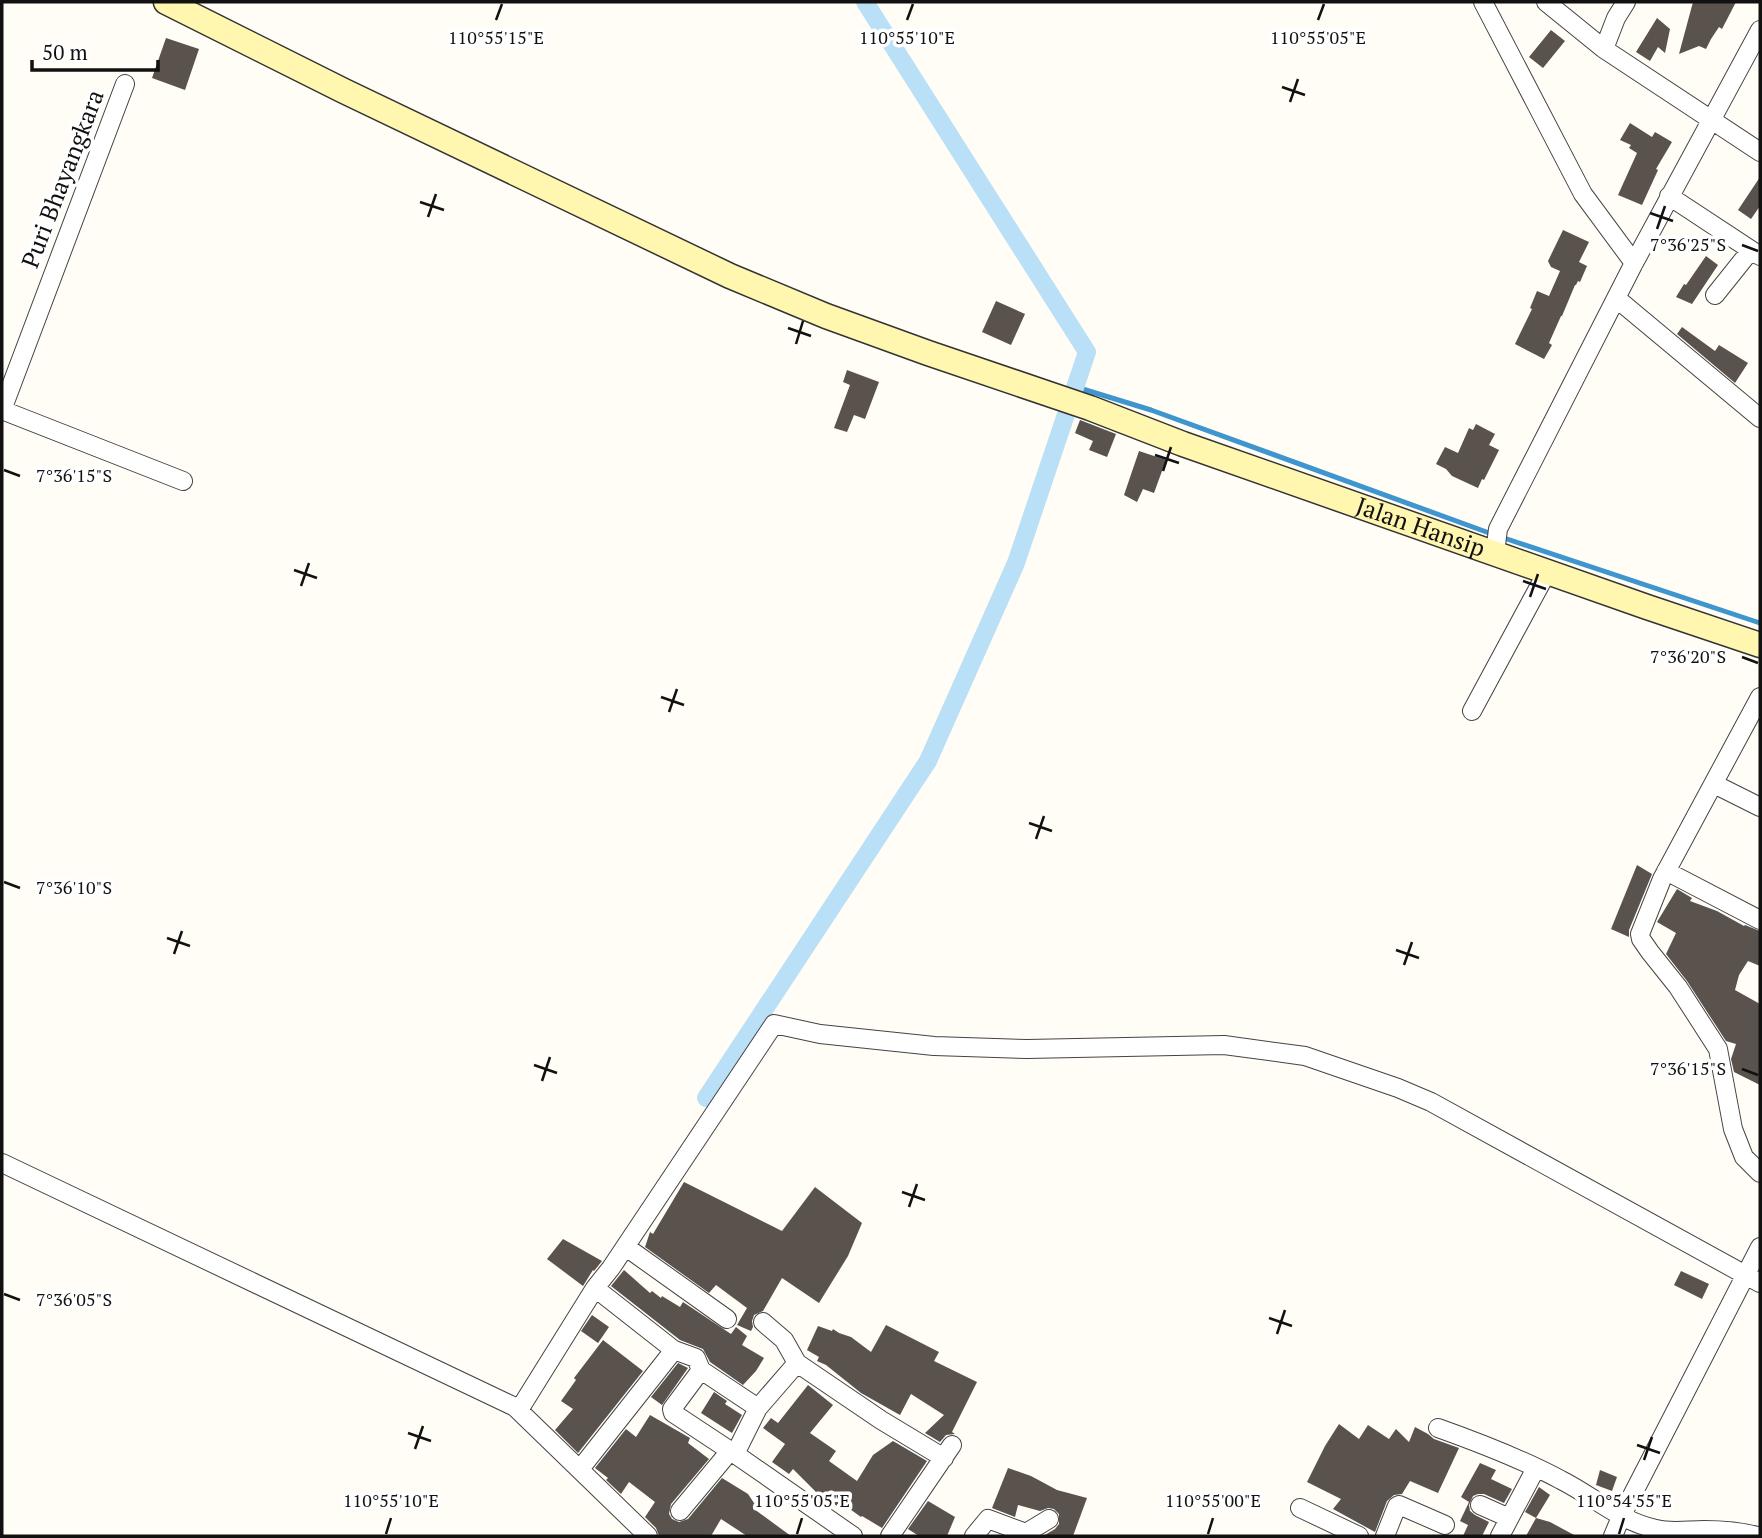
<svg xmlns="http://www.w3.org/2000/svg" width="1762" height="1538" viewBox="0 0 1762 1538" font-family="'PT Serif',serif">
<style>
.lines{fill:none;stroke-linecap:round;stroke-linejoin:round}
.stream{stroke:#3f96cf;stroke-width:5}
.canal{stroke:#b9e0f7;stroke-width:18}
.building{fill:#5a524d}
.street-casing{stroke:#444;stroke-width:20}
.secondary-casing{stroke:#333;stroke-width:27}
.street{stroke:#fff;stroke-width:18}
.secondary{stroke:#fff6b0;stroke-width:24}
.ticks{fill:none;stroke:#111;stroke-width:2.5}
.labels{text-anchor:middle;stroke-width:7;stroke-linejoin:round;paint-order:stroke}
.street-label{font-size:24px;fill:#111;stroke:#fff}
.ticks-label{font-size:18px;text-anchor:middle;fill:#111;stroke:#fff;stroke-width:7;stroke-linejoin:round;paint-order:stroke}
</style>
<rect width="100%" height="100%" fill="#fffdf5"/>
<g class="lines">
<path class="stream" d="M1076 387 1151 410 1492 534
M1501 537 1760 623"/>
<path class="canal" d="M706 1098 928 761 1016 563 1087 352 865 2"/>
</g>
<path class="building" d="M1693 2H1736L1722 29 1719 27 1711 39 1706 49 1699 46 1679 54Z
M1657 18 1670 29 1665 53 1658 47 1650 61 1636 52Z
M1551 30 1565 41 1543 68 1529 57Z
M166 38 199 49 185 90 152 78Z
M1630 123 1652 137 1655 132 1672 142 1656 169 1658 170 1642 205 1618 195 1637 153 1629 148 1631 145 1620 140Z
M1760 177V206L1751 219 1738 210Z
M1563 230 1589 242 1579 262 1587 266 1580 282 1578 281 1576 285H1575L1562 316H1561L1549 343 1552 345 1544 359 1515 344 1532 309 1530 308 1537 291 1549 296 1560 271 1551 267 1548 261Z
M1706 256 1718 265 1692 304 1676 297 1684 284 1686 285Z
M996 301 1025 314 1011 345 982 332Z
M1682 327 1715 351 1719 345 1748 363 1735 383 1677 334Z
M847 370 879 382 865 419 854 415 847 432 834 428 850 385 843 382Z
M1080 420 1116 434 1107 457 1089 450 1093 441 1075 433Z
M1476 424 1495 434 1489 445 1499 450 1484 480 1482 479 1478 488 1452 476 1446 469 1436 464 1445 447 1458 453 1469 428 1473 430Z
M1139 451 1166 460 1154 493 1143 489 1137 502 1124 495Z
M1637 865 1652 874 1629 930V937L1611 929Z
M1677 889 1692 898 1690 901 1717 911 1744 926 1745 925 1760 931V966L1748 961 1739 975 1735 990 1760 1004V1085L1734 1072 1731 1059 1736 1044 1726 1041 1687 981 1666 954 1676 933 1657 922Z
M684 1182 782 1231 815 1187 862 1223 848 1256 819 1303 782 1278 763 1311 754 1315 752 1321 753 1327 751 1331 737 1325 747 1308 716 1285 709 1293 645 1247 650 1232 653 1234Z
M563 1239 602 1261 594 1271 593 1270 583 1286 547 1259Z
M624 1270 650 1293 652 1291 661 1298 662 1296 680 1307 683 1302 731 1334 736 1327 747 1336 742 1345 764 1358 756 1371 743 1385 710 1362 703 1349 680 1340 611 1286Z
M1681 1271 1709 1284 1702 1299 1674 1285Z
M592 1315 609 1327 598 1343 581 1331Z
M886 1325 939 1352 934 1361 977 1382 952 1432 955 1434 946 1435 940 1442 925 1433 944 1415 911 1394 900 1415 861 1393 826 1365 817 1361 819 1357 807 1350 818 1326 832 1331 833 1329 839 1333 851 1337 871 1352Z
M603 1340 643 1371 578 1453 555 1430 573 1409 561 1401 576 1380 574 1378Z
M678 1363 688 1368 662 1405 651 1397Z
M808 1385 833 1405 810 1433 836 1451 829 1461 857 1481 873 1455 893 1441 927 1461 882 1528 862 1516 861 1517 840 1502 837 1506 830 1501 828 1504 793 1469 789 1474 772 1462 785 1444 763 1428 771 1418 778 1423Z
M714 1392 727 1401 725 1404 742 1415 732 1433 701 1413Z
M650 1415 690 1438 688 1443 709 1459 671 1504 669 1514 672 1519 679 1522 688 1519 722 1478 748 1494 756 1506 754 1509 791 1536H747L721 1519 711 1536H659L656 1528 645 1517 655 1502 629 1482 621 1494 606 1480 608 1478 595 1468 626 1429 636 1437Z
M1339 1424 1359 1439 1368 1425 1389 1439 1396 1429 1409 1442 1415 1427 1428 1434 1434 1439 1459 1448 1438 1493 1410 1481 1402 1494 1394 1495 1387 1501 1375 1532 1333 1509 1341 1499 1307 1482 1325 1446Z
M1480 1463 1496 1470 1491 1479 1512 1489 1504 1503 1484 1494H1478L1473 1496 1469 1505 1470 1511 1475 1515 1489 1522 1482 1536H1463L1468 1525 1460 1521 1469 1502 1461 1497Z
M1008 1468 1031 1476 1057 1490 1087 1498 1073 1536H1043L1055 1529 1059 1524V1514L1054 1509 1048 1508 1040 1511 1018 1505 1015 1517 992 1508Z
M1600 1470 1617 1477 1612 1491 1596 1485Z
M1539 1487 1550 1495 1536 1518 1525 1512Z
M928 1501 955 1517 947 1536H919L908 1529Z
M1536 1518 1550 1522 1576 1536H1526Z"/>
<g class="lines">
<g class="street-casing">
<path id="street" d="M1483 2 1583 194 1634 263
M1546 2 1604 49 1760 152
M1604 49 1616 18 1626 2
M1669 196 1760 256
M1715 295 1751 250
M1616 298 1760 418
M2 410 125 84
M2 410 183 481
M1493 553 1496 545 1498 529 1634 263 1760 30
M1760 697 1662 879 1640 934 1641 939 1650 952 1678 987 1718 1049 1733 1129 1744 1157 1760 1173
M1472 711 1547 572
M1714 784 1760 807
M1666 871 1760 920
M2 1163 515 1407 648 1536
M626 1247 727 1319
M797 1363 881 1420 944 1458
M701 1370 672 1409 673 1413 735 1454
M758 1408 797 1363 784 1340 763 1322
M519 1410 595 1288
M1438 1428C1480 1443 1522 1459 1561 1480 1593 1496 1621 1522 1656 1529 1671 1533 1688 1530 1704 1530 1722 1530 1739 1531 1757 1536
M580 1469 674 1350
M1480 1505 1509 1518
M1300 1508 1359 1536
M680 1511 730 1451
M853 1536 735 1454 758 1408 701 1370 696 1358 674 1350 595 1288 611 1268 774 1024 820 1034 934 1046 1027 1049 1224 1045 1305 1056 1398 1088 1431 1102 1760 1283
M890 1536 952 1445
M974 1536 988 1519 1026 1533 1049 1519
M1385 1536 1397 1506 1399 1505 1445 1525
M1500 1536 1536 1468
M1613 1536 1621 1517 1760 1247"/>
</g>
<g class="secondary-casing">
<g id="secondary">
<path id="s1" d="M166 2 344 91 730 276 826 316 928 353 1090 408 1183 444 1647 607 1760 645"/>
</g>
</g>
<use href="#street" class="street"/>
<use href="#secondary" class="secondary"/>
</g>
<path class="ticks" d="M496 20 502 4M907 20 913 4M1318 20 1324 4M1282 87 1305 95M1290 102 1298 79M420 202 444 210M1650 213 1673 221M428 217 436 194M1657 229 1665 206M1742 245 1758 251M788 328 811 336M796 344 803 321M1155 455 1179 463M4 470 20 476M1163 471 1171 447M294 570 317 578M1523 581 1546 589M301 586 309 563M1530 597 1538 574M1742 657 1758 663M661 697 684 705M669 712 677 689M1029 823 1052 831M1036 839 1044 816M4 882 20 888M167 938 190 946M1396 950 1419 958M174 954 182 931M1404 965 1412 942M534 1065 557 1073M1742 1069 1758 1075M542 1081 550 1057M902 1192 925 1200M909 1207 917 1184M4 1294 20 1300M1269 1318 1292 1326M1277 1334 1285 1310M408 1433 431 1441M1637 1445 1660 1453M415 1449 423 1426M1644 1460 1652 1437M386 1534 391 1518M797 1534 802 1518M1208 1534 1213 1518M1619 1534 1624 1518"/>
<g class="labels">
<g class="street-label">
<text transform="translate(63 179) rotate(-69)" y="8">Puri Bhayangkara</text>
<text dy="8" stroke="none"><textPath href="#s1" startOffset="1362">Jalan Hansip</textPath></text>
</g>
</g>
<g class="ticks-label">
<text x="907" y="44">110°55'10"E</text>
<text x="1318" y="44">110°55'05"E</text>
<text x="496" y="44">110°55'15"E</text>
<text x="1688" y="251">7°36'25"S</text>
<text x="74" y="482">7°36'15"S</text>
<text x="1688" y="663">7°36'20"S</text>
<text x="74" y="894">7°36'10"S</text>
<text x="1688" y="1075">7°36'15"S</text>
<text x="74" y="1306">7°36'05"S</text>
<text x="391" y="1507">110°55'10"E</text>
<text x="802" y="1507">110°55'05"E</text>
<text x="1213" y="1507">110°55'00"E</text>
<text x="1624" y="1507">110°54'55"E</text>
</g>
<rect width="1762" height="1538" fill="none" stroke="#111111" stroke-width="7"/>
<path d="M32 60v10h126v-10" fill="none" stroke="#111111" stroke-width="3.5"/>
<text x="42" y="60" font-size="21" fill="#111111" stroke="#ffffff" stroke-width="5" paint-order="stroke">50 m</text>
</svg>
